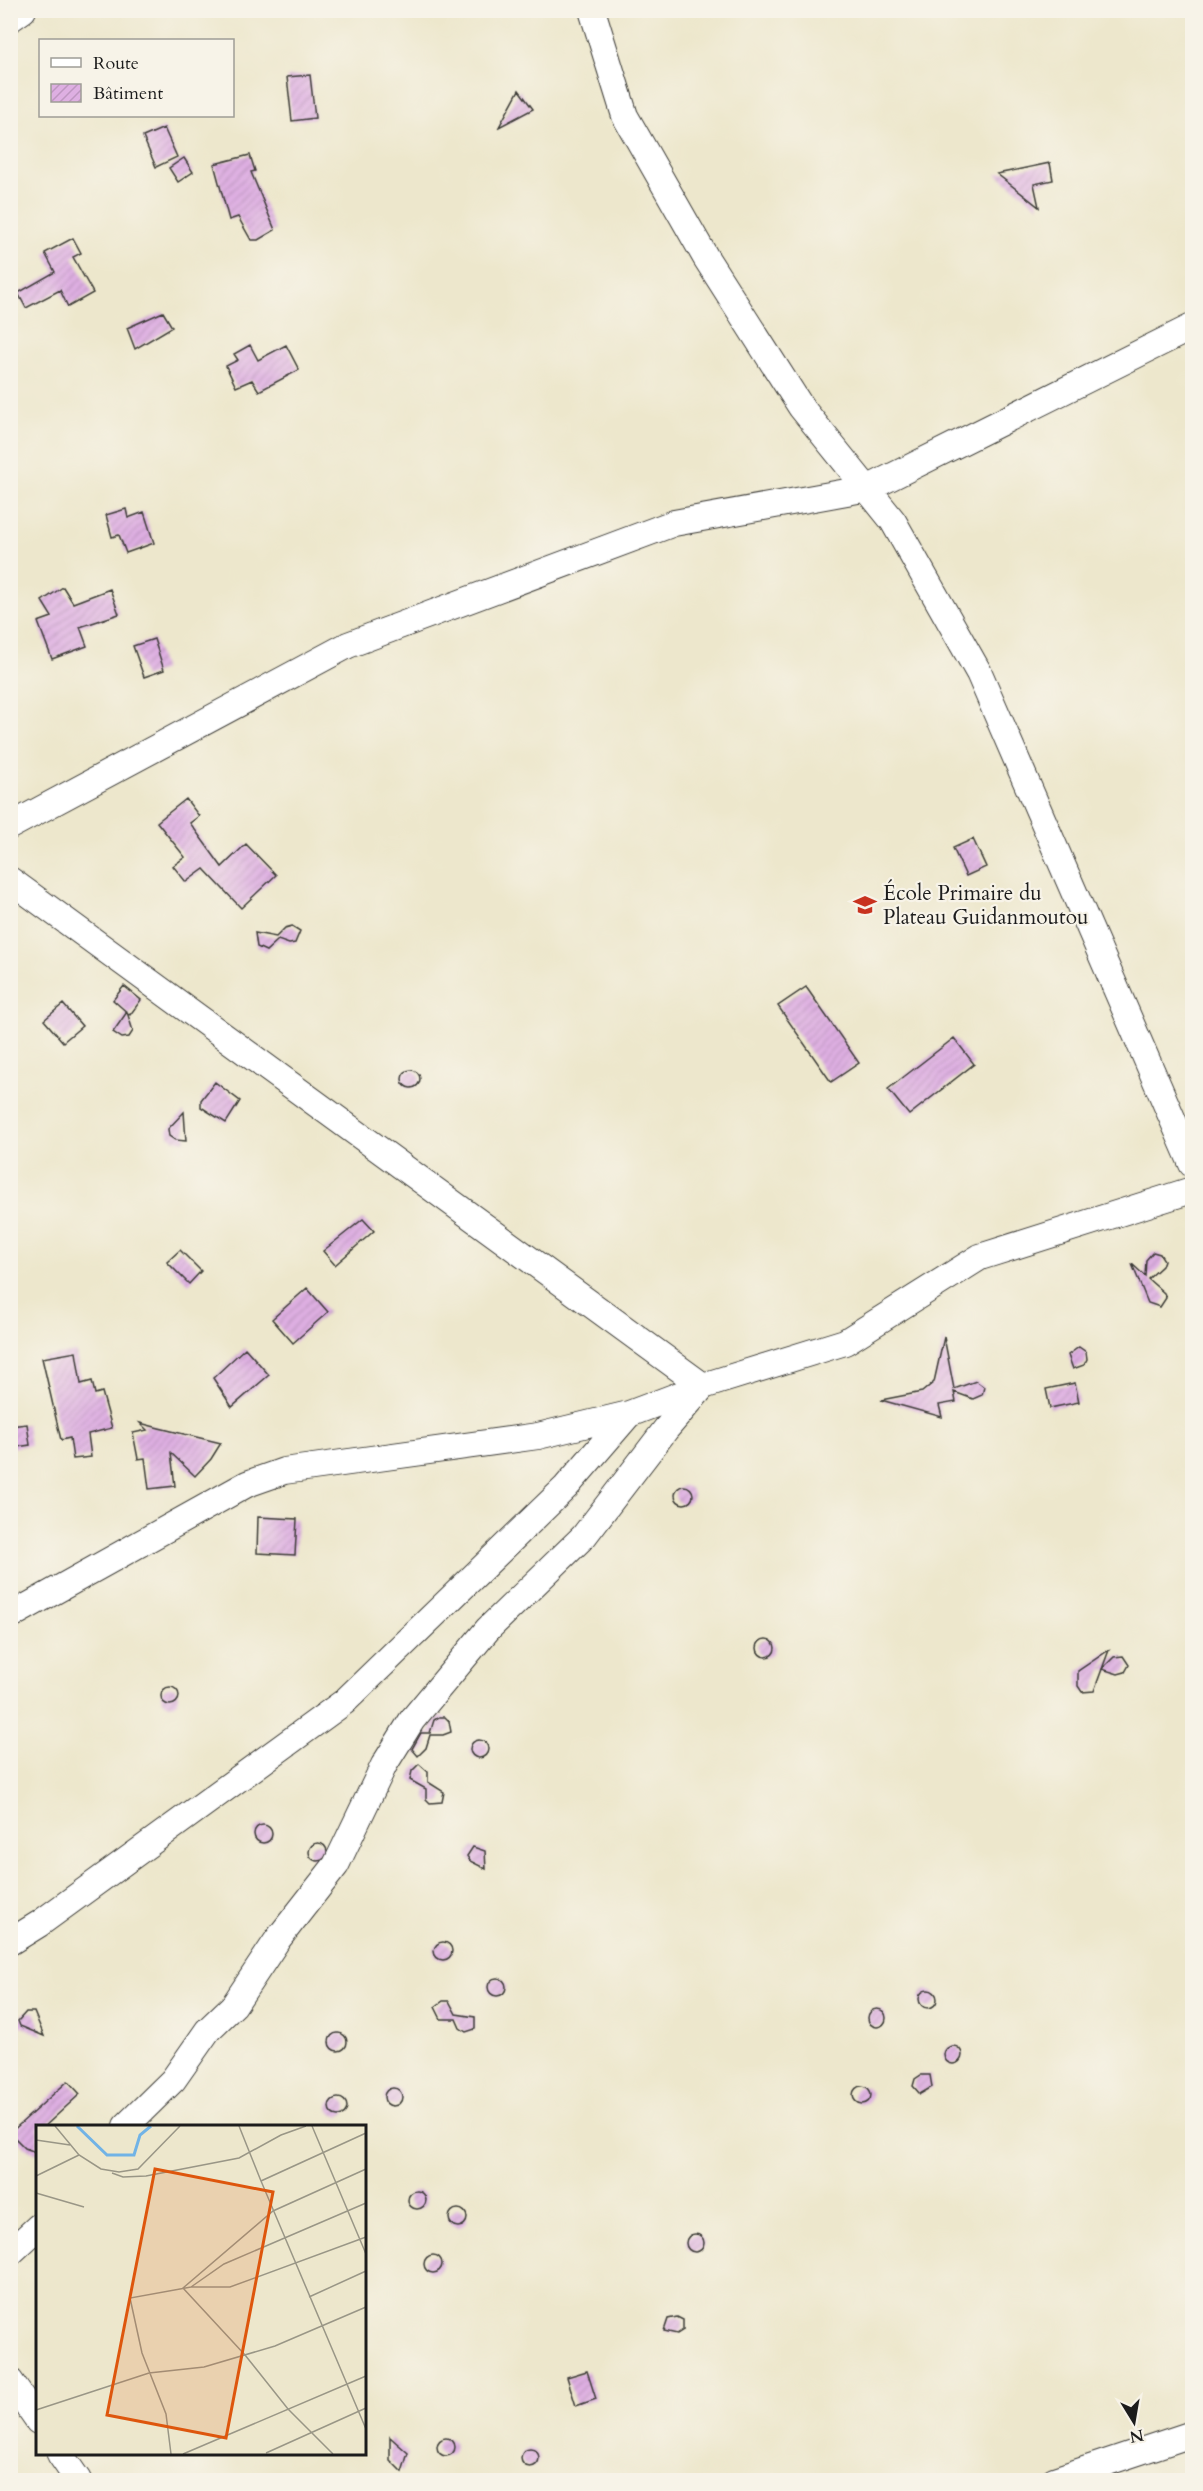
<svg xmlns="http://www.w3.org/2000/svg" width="1203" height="2491" viewBox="0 0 1203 2491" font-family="Cardo,serif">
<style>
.building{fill:url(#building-hatch)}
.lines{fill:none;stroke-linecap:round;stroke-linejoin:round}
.street-casing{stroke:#3b3a36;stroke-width:28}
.street{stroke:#fff;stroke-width:26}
.labels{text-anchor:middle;stroke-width:4.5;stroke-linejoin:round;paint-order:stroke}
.poi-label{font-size:21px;fill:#1c1c1c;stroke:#f7f3e8;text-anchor:start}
.inset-river{fill:none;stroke:#71b3e6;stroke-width:3}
.inset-road{fill:none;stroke:#999686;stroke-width:1.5}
.view{fill:#de560d;fill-opacity:0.15;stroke:#de560d;stroke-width:3}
.inset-edge{fill:none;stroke:#1c1c1c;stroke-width:3}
</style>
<defs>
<pattern id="building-hatch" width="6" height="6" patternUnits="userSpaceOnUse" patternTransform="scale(1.5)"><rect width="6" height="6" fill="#deafe2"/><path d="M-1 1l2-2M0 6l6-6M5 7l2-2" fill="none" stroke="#be96c1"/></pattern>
</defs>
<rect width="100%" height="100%" fill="#f7f3e8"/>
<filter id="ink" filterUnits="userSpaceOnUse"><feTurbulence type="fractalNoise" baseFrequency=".0167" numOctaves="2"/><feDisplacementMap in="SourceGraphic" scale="12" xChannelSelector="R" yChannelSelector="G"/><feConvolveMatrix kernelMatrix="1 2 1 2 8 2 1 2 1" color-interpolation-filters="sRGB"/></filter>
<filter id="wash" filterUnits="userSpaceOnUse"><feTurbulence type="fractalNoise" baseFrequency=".008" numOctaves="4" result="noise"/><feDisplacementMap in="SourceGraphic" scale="24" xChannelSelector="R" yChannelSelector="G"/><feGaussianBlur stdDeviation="1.35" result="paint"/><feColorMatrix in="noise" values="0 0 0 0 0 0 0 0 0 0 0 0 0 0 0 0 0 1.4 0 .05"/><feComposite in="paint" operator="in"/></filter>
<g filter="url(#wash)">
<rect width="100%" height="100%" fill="#ede7cc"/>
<g id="blocks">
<path class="building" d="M310 75 315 118 292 121 287 77Z
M519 90 533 109 499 127Z
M164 128 177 157 156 167 143 137Z
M250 155 255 171 251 172 275 230 258 240H251L238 217 229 220 214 164Z
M184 158 193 172 178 182 169 168Z
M1050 163 1053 180 1034 184 1039 207 997 174Z
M73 238 81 253 73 257 93 293 68 307 60 290 26 308 18 293 55 272 45 253Z
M163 312 172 327 135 349 127 328Z
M250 345 258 360 286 345 299 370 259 391 252 380 236 387 226 366 238 360 234 354Z
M126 509 128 518 144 512 154 543 126 553 119 535 112 537 106 515Z
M63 587 73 603 110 589 119 614 80 627 87 646 52 659 38 622 52 617 42 601Z
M154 639 164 670 144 677 133 646Z
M186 799 199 816 190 823 222 867 246 844 276 875 241 908 204 869 186 882 173 866 185 857 157 822Z
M973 839 986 867 966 876 953 848Z
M292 926 300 931 295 943 289 944 278 940 266 951 257 947 255 933 276 937 285 928Z
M124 986 141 1000 130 1015 113 1000Z
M806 987 859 1063 831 1082 778 1006Z
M63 1004 82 1026 63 1042 44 1020Z
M127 1012 133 1031 129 1037 122 1038 113 1032Z
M954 1038 974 1064 909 1115 888 1089Z
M402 1079a9 9 0 1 1 18 0a9 9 0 1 1-18 0Z
M215 1082 240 1101 226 1123 201 1107V1100Z
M184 1112 186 1141 175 1140 169 1136 168 1129Z
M363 1219 374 1231 335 1265 323 1251Z
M180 1250 201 1271 189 1284 167 1262Z
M1153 1252 1160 1254 1164 1260 1162 1266 1148 1279 1164 1293 1166 1298 1160 1307 1148 1303 1132 1264 1145 1276 1146 1260Z
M307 1288 328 1312 293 1343 272 1319Z
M944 1337 954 1389 976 1381 984 1387 982 1395 973 1399 954 1392 956 1402 939 1405 942 1417 881 1400 922 1392 934 1382Z
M1079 1347 1086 1352 1087 1359 1084 1365 1073 1369 1068 1355Z
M245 1348 269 1375 232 1407 213 1378Z
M76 1352 81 1384 92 1381 95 1394 102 1392 112 1428 88 1434 91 1457 73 1459 70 1438 61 1440 42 1358Z
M1075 1383 1079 1402 1050 1408 1046 1389Z
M140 1423 159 1428 221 1443 211 1459 195 1476 171 1453 175 1486 149 1489 145 1458 138 1459 133 1433 147 1430Z
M27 1424 30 1445 10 1448V1426Z
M675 1495a9 9 0 1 1 18 0a9 9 0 1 1-18 0Z
M258 1517 297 1519 295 1555 257 1553Z
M757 1648a9 9 0 1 1 18 0a9 9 0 1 1-18 0Z
M1109 1650 1094 1691 1082 1692 1078 1686V1671Z
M1123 1656 1129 1665 1125 1672 1118 1674 1102 1669 1114 1657Z
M161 1696a9 9 0 1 1 18 0a9 9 0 1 1-18 0Z
M439 1717H445L449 1721 451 1732 443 1735H430L426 1748 418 1756 412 1749 421 1733H430L434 1720Z
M470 1749a9 9 0 1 1 18 0a9 9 0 1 1-18 0Z
M419 1764 428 1772V1782L444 1792 442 1802 430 1803 426 1799V1789L410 1780 412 1771Z
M254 1834a9 9 0 1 1 18 0a9 9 0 1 1-18 0Z
M309 1852a9 9 0 1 1 18 0a9 9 0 1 1-18 0Z
M473 1847 485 1851 486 1869 470 1861 467 1856Z
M434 1951a9 9 0 1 1 18 0a9 9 0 1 1-18 0Z
M488 1987a9 9 0 1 1 18 0a9 9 0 1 1-18 0Z
M919 1999a9 9 0 1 1 18 0a9 9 0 1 1-18 0Z
M443 2001H449L456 2014 475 2017V2029L466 2032 460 2028 456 2019H441L435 2007Z
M868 2018a9 9 0 1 1 18 0a9 9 0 1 1-18 0Z
M26 2012H34L44 2036 20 2026 18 2021Z
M329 2042a9 9 0 1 1 18 0a9 9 0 1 1-18 0Z
M944 2055a9 9 0 1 1 18 0a9 9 0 1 1-18 0Z
M930 2075 932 2087 920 2094 913 2086 915 2079 921 2075Z
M68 2081 80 2094 44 2127H38V2153L25 2148 10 2133Z
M853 2095a9 9 0 1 1 18 0a9 9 0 1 1-18 0Z
M384 2097a9 9 0 1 1 18 0a9 9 0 1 1-18 0Z
M329 2107a9 9 0 1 1 18 0a9 9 0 1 1-18 0Z
M408 2200a9 9 0 1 1 18 0a9 9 0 1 1-18 0Z
M449 2218a9 9 0 1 1 18 0a9 9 0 1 1-18 0Z
M686 2243a9 9 0 1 1 18 0a9 9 0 1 1-18 0Z
M424 2264a9 9 0 1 1 18 0a9 9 0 1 1-18 0Z
M677 2317 683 2320V2330L677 2334 664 2331 668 2319Z
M587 2371 596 2399 576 2406 567 2377Z
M390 2437 408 2453 402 2472 390 2460Z
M437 2447a9 9 0 1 1 18 0a9 9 0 1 1-18 0Z
M521 2458a9 9 0 1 1 18 0a9 9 0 1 1-18 0Z"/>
</g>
</g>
<g filter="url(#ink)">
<use href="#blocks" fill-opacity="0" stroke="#3b3a36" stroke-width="1.5"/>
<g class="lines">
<g class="street-casing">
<path id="street" d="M592 10 625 116 706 258 801 407 893 521 979 673 1192 1164
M10 19 23 10
M10 826 348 645 674 523 869 488 1192 327
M10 880 703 1386 666 1429 584 1536 488 1629 412 1720 384 1765 336 1865 278 1939 234 2005 208 2030 173 2080 126 2126
M10 1616 247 1484 284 1471 538 1436 629 1414 703 1386 845 1342 980 1257 1192 1190
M10 1942 39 1924 344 1702 566 1487 629 1414
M10 2253 38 2227
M10 2381 38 2421
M60 2454 78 2480
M1054 2480 1192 2434"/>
</g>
<use href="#street" class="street"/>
</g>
</g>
<defs>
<g id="school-bare" transform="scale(1.8)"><path d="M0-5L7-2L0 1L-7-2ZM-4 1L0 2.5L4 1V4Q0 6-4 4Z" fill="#c8321e" stroke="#f7f3e8" stroke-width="2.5" paint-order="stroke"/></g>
</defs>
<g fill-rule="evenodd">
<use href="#school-bare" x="865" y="905"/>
</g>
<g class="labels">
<g class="poi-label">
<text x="883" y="900">École Primaire du<tspan x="883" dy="24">Plateau Guidanmoutou</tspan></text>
</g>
</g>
<g transform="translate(36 2125)">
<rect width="330" height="330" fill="#ede7cc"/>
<path class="inset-river" d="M41 1 71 30H98L104 10 115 1"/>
<path class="inset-road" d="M19 1 43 30 65 44 83 47 102 44 144 1M203 1 225 56M276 1 330 129M330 8 225 56 330 304M0 15 34 20M76 48 87 52 110 51 203 33 245 10 270 1M0 51 43 30M0 68 48 82M155 162 188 139 330 78M273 172 330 146M0 285 113 248 168 242 239 221 330 182M230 328 330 283M135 329 130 289 106 228 94 173 155 162H194L330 112M147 329 330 251M297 329 252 284 209 230 147 163 237 86 330 44"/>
<path class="view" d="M119 44 237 67 190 313 71 290Z"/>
<rect width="330" height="330" class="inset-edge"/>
</g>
<rect width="1203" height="2491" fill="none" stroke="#f7f3e8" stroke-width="36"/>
<rect x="39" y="39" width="195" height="78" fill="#f7f3e8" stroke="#9f9d96" stroke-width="1.5"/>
<rect x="51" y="58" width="30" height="9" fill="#ffffff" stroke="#9f9d96" stroke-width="1.5"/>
<text x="93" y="69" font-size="18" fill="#1c1c1c">Route</text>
<rect x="51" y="84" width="30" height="18" fill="url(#building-hatch)" stroke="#9f9d96" stroke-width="1.5"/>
<text x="93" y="99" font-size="18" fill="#1c1c1c">Bâtiment</text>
<g transform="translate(1134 2422) rotate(169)" stroke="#f7f3e8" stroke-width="4.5" paint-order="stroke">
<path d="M0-4.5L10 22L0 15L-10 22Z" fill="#1c1c1c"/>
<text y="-9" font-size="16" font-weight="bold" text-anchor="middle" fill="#1c1c1c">N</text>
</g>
</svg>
